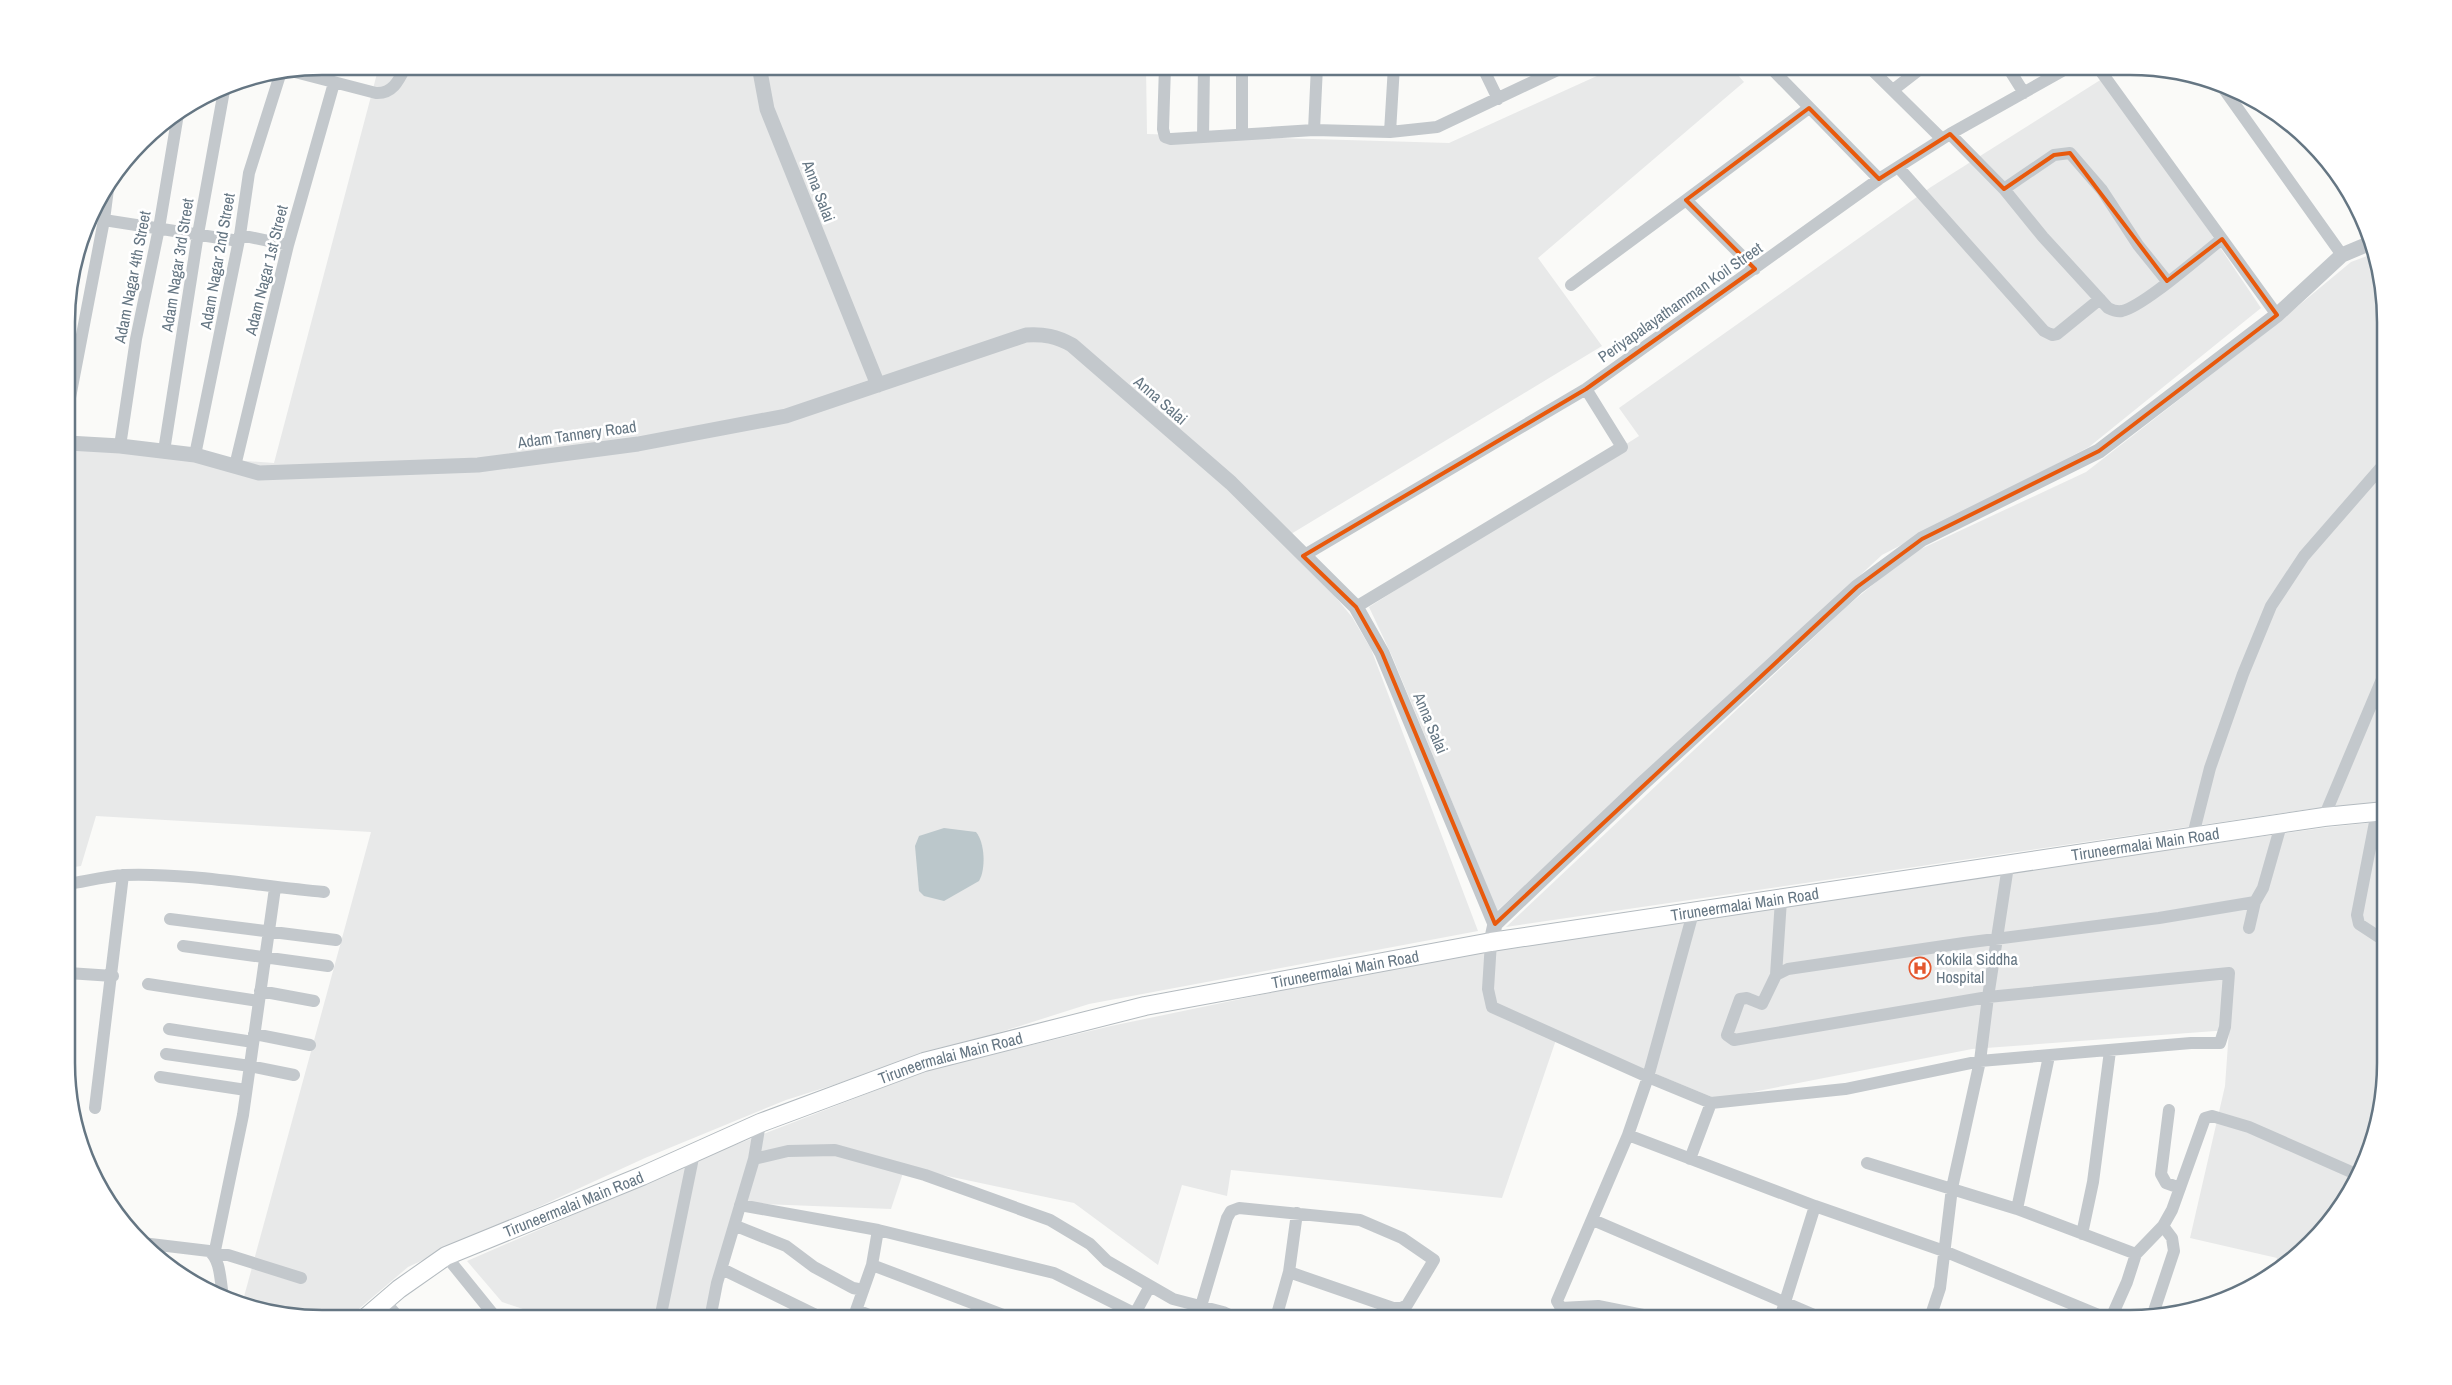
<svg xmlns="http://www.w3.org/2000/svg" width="2452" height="1385" viewBox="0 0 2452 1385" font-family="'Archivo Narrow',sans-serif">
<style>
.built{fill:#e8e9e9}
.water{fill:#bbc7cb}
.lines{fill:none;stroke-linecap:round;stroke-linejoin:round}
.secondary-casing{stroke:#b3babf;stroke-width:20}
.minor{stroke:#c3c8cc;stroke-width:12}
.tertiary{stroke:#c3c8cc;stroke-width:15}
.secondary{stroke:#fff;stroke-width:18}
.marked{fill:none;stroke:#e8590c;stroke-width:4;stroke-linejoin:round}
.labels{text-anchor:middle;stroke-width:5;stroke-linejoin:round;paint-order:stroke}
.street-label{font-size:16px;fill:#657683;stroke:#fff}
.poi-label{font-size:16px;fill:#657683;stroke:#fff;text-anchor:start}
.rim{fill:none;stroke:#657683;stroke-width:2.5}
</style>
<rect width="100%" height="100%" fill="#fafaf8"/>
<path class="built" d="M379 66H1146L1147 134 1449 143 1619 66H1730L1744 82 1538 258 1602 346 1286 537 1352 617 1371 649 1478 931 1089 1004 786 1100 645 1158 408 1267 347 1319H322L256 1310 242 1304 371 832 96 816 81 866 68 868V448L274 463Z
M2105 77 2261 308 2089 447 1882 555 1497 911 1392 656 1369 607 1639 436 1619 408 1931 187Z
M2375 253 2385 305V802L2310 809 1506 927 1846 607 1910 554 2086 472 2274 326 2351 262Z
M2385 821V1079L2377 1129 2352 1191 2311 1244 2273 1273 2277 1258 2190 1238 2225 1086 2229 1030 1972 1049 1717 1099 1558 1034 1502 1198 1231 1170 1227 1196 1182 1185 1158 1265 1074 1203 905 1167 891 1209 738 1203 708 1319H553L502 1302 467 1261 727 1148 928 1070 1111 1026 1509 943 2322 828Z"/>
<path class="water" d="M944 828 976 832C985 843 986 869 979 881L944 901 924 896 919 891 915 846 919 836Z"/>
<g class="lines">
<g class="secondary-casing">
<g id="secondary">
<path id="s1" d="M364 1319 399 1289 446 1256 642 1176 760 1123 924 1062 1145 1006 1491 942 2324 817 2385 811"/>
</g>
</g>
<path class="minor" d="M1165 66 1163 129 1165 137 1171 139 1314 130 1390 132 1437 127 1566 66
M1482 66 1498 99
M1769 66 1879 179
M1868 66 1942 139
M2007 66 2024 93
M2097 66 2277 315
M295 72 376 93C393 94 399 80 406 66
M2221 85 2342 255
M1893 90 1924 66
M1314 130 1317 66
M1390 132 1394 66
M1242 134V66
M1950 134 2004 189 2043 237 2108 308C2112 310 2117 312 2122 311 2144 306 2201 255 2222 239
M1203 137 1204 66
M1898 167 2044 331 2052 335 2057 334 2100 299
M2004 189 2054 155 2070 153 2102 190 2138 245 2167 281
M104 220 239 241
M240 235 288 245
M1755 269 1686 200 1809 108
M1571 285 1686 200
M68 408 104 220 108 189
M120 446 136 339 159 228 178 114
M164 451 198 234 225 85
M195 455 240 235 249 173 280 75
M235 466 288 245 334 83
M1303 556 1586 389 1879 179 1950 134 2071 66
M1356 607 1622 447 1586 389
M2377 812 2357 915 2359 924 2385 941
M2324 817 2385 672
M2192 839 2210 768 2243 674 2271 606 2304 556 2385 463
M68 884C87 881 106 876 125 875 191 873 258 886 324 892
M275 888 243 1115 214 1255H228L301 1278
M170 919 336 940
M2249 928 2255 902
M1491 942 1488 989 1492 1007 1648 1077 1711 1103
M183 946 328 966
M68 973 113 976
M1776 975 1781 900
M148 984 258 1001
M260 991 314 1001
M169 1029 253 1042
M254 1034 310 1045
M166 1054 250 1066 294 1075
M160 1077 246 1090
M95 1108 123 875
M2169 1110 2161 1174 2166 1183 2180 1188
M1628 1135 1815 1206 1944 1251 2106 1318
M754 1159 788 1151 835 1150 925 1175 1050 1220 1090 1244 1107 1261 1173 1299 1223 1312 1236 1318
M1690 1159 1711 1103 1845 1089 1980 1061 2191 1043H2220L2225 1027 2229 973 1988 997 1734 1040 1727 1035 1740 999 1747 998 1762 1004 1776 975 1788 969 1964 943 2159 918 2255 902 2263 888 2281 825
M1867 1163 2017 1209 2136 1254
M740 1205 878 1230 1054 1273 1134 1313
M2017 1209 2049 1056
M1593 1220 1821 1318
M736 1226 786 1246 814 1267 853 1288 863 1290
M2082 1234 2093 1182 2110 1051
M142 1243 209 1251C221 1260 220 1281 223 1296
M446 1256 497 1319
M872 1265 1014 1319
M722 1269 824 1319
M385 1302 400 1319
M1201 1306 1227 1218 1231 1211 1239 1208 1360 1220 1402 1238 1434 1260 1407 1305 1401 1308H1393L1289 1272
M1598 1306 1561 1308 1557 1301 1628 1135 1648 1077 1693 913
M857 1310 879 1319
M711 1312 723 1319
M2152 1317 2174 1251 2172 1238 2163 1226
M1276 1318 1289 1272 1297 1213
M1598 1318V1306L1658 1318
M1780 1318 1815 1206
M1930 1318 1940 1288 1952 1188 1980 1061 1988 997 2008 866
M2111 1318 2127 1282 2136 1254 2163 1226 2172 1210 2205 1118 2212 1116 2249 1127 2358 1175
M660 1319 694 1153
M710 1319 717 1283 754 1159 760 1123
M853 1319 872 1265 878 1230
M1132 1319 1150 1286"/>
<path class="tertiary" d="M759 66 767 109 878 385
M68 443 120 446 195 455 259 473 478 465 638 444 786 416 1026 335C1044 334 1056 336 1072 345L1231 483 1356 607 1382 653 1495 924 1491 942
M1495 924 1642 784 1857 587 1922 539 2099 451 2277 315 2342 255 2373 242"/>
<use href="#secondary" class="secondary"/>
</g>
<path class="marked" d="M1809 108 1879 179 1950 134 2004 189 2054 155 2070 153 2167 281 2222 239 2277 315 2099 451 1922 539 1857 587 1495 924 1382 653 1356 607 1303 556 1586 389 1755 269 1686 200Z"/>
<defs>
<g id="hospital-ring" transform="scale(1.125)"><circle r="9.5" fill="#fff" stroke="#e4572e" stroke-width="1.5"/><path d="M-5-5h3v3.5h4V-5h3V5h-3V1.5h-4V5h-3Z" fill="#e4572e"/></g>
</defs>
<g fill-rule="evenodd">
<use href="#hospital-ring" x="1920" y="968"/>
</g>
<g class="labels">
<g class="street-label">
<text transform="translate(819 191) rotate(69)" y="6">Anna Salai</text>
<text transform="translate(217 261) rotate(-80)" y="6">Adam Nagar 2nd Street</text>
<text transform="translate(177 265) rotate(-81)" y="6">Adam Nagar 3rd Street</text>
<text transform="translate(266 270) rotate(-76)" y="6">Adam Nagar 1st Street</text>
<text transform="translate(132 277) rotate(-79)" y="6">Adam Nagar 4th Street</text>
<text transform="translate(1680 302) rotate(-35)" y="6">Periyapalayathamman Koil Street</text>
<text transform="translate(1161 400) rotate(41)" y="6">Anna Salai</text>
<text transform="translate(577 434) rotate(-8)" y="6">Adam Tannery Road</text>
<text transform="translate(1431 723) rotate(67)" y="6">Anna Salai</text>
<text dy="6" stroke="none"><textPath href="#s1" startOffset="1861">Tiruneermalai Main Road</textPath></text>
<text dy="6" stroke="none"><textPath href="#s1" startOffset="1456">Tiruneermalai Main Road</textPath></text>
<text dy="6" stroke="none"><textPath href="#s1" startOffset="1051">Tiruneermalai Main Road</textPath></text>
<text dy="6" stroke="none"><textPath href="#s1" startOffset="646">Tiruneermalai Main Road</textPath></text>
<text dy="6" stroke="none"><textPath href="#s1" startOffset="241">Tiruneermalai Main Road</textPath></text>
</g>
<g class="poi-label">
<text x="1936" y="965">Kokila Siddha<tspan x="1936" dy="18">Hospital</tspan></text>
</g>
</g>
<path d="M0 0H2452V1385H0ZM322 75H2130A247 247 0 0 1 2377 322V1063A247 247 0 0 1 2130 1310H322A247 247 0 0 1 75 1063V322A247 247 0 0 1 322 75Z" fill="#fff" fill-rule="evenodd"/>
<path class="rim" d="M322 75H2130A247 247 0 0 1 2377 322V1063A247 247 0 0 1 2130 1310H322A247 247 0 0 1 75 1063V322A247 247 0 0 1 322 75Z"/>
</svg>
